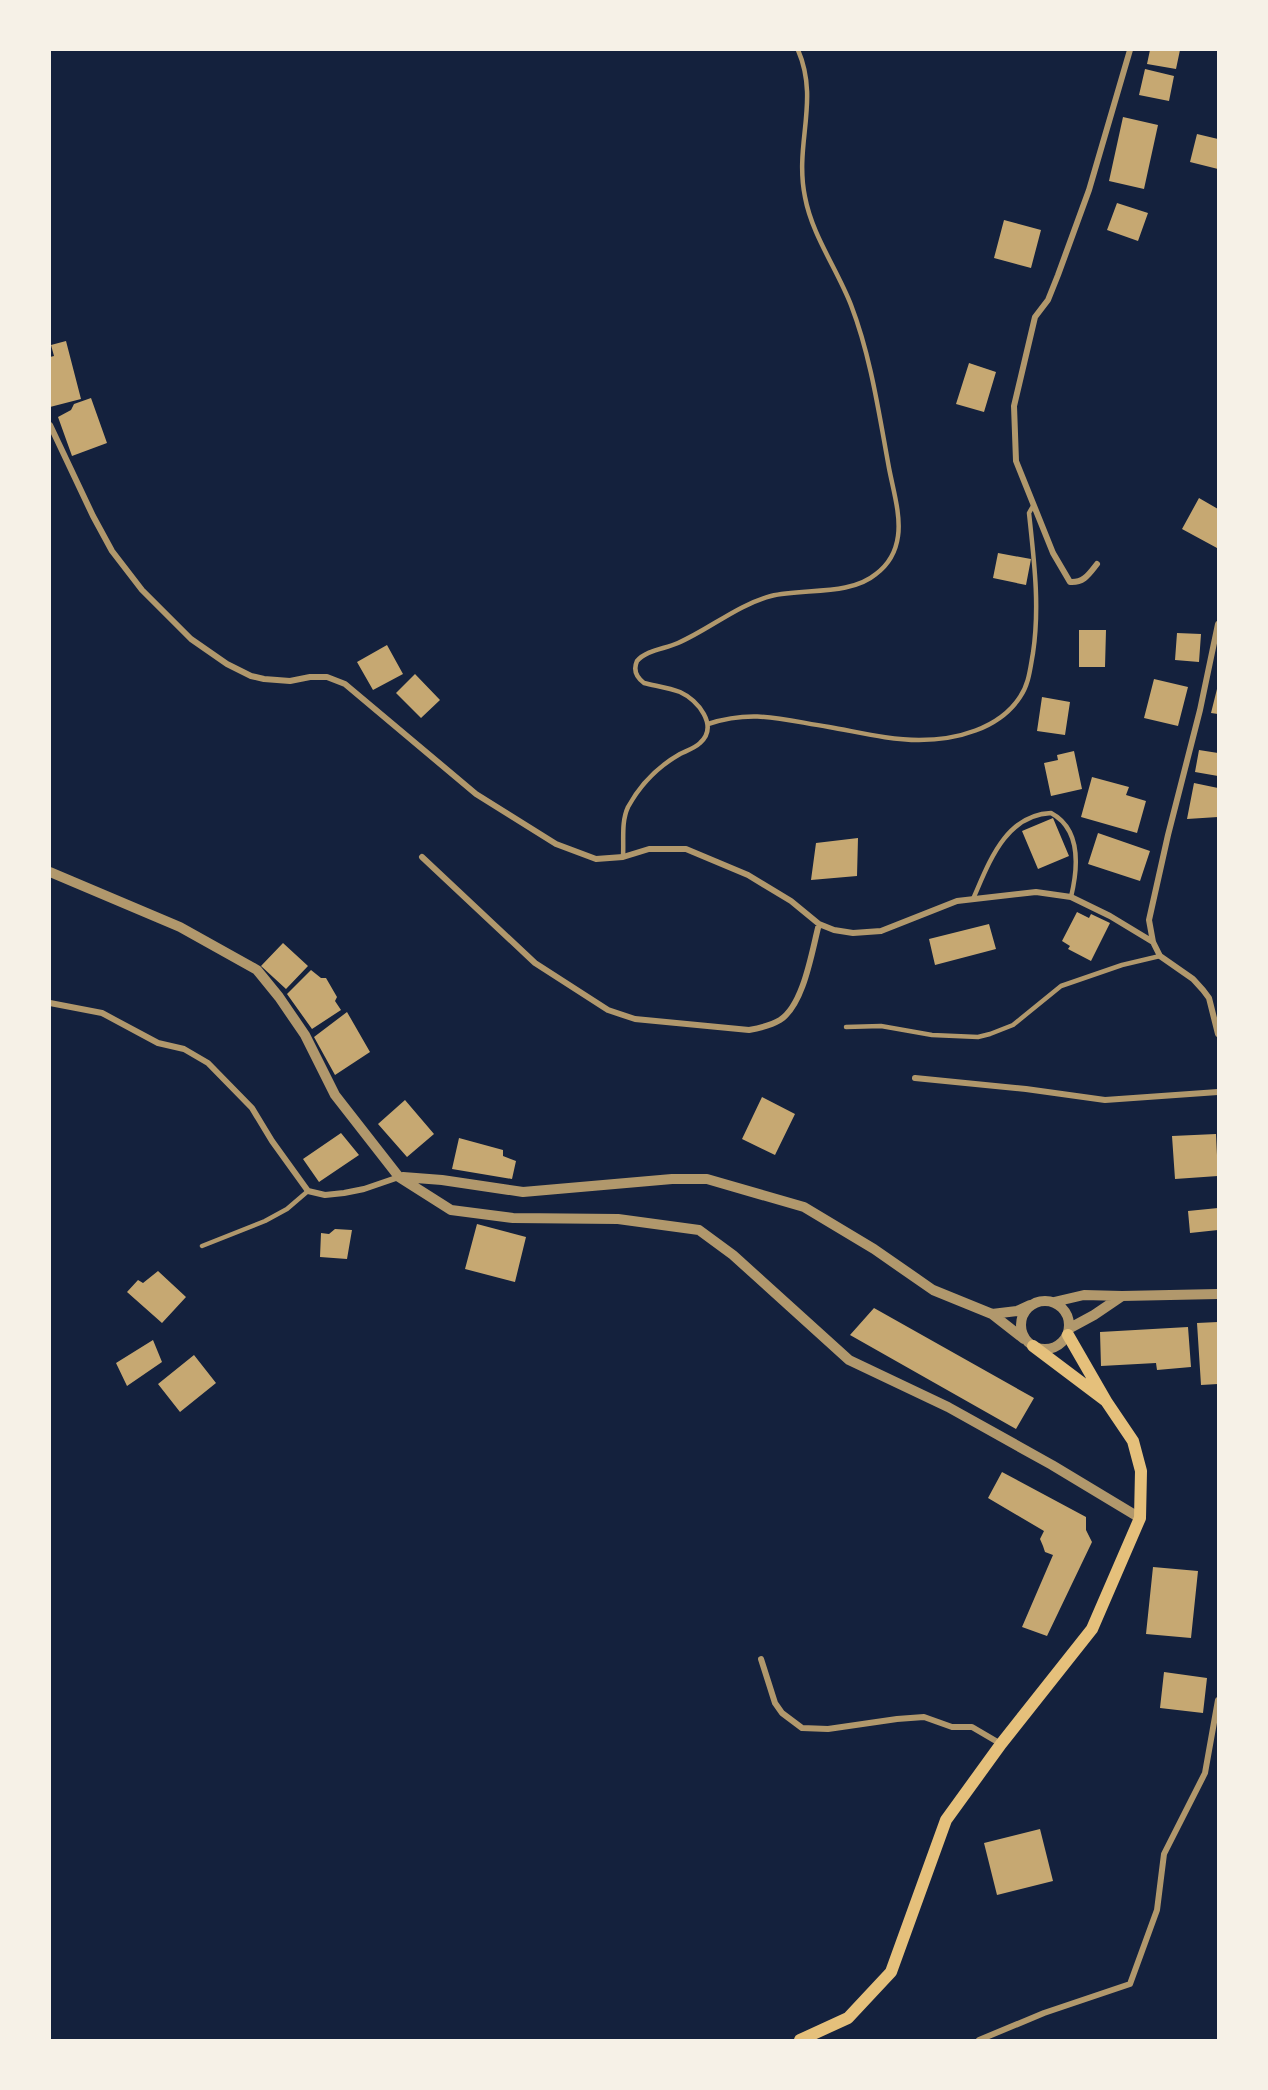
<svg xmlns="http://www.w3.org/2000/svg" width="1268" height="2090" viewBox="0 0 1268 2090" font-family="'Varela Round',sans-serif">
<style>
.building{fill:#c6a872}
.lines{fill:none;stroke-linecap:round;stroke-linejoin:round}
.service{stroke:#b1986c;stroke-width:4.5}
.minor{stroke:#b1986c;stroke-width:6}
.tertiary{stroke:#b1986c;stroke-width:10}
.secondary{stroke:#e5c07b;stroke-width:12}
</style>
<rect width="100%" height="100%" fill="#14213d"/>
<path class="building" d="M1150 50H1180L1176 69 1147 64Z
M1145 69 1174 76 1169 101 1139 95Z
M1123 117 1158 125 1144 189 1109 181Z
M1197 134 1218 139V169L1190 162Z
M1117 203 1148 213 1138 241 1107 230Z
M1004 220 1041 230 1031 268 994 258Z
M66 341 81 399 50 407V357L54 356 51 345Z
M969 363 996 372 984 412 956 404Z
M91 398 107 443 72 456 58 417 71 410 74 404Z
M1199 498 1218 509V545L1217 548 1182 529Z
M998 553 1031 559 1026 585 993 578Z
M1079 630H1106L1105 667H1079Z
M1177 633 1201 634 1199 662 1175 660Z
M387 645 403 674 373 690 357 662Z
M415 674 440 700 421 718 396 693Z
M1154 679 1188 687 1178 726 1144 718Z
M1218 685V714L1211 713Z
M1042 697 1070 702 1065 735 1037 731Z
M1199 750 1218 753V776L1195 772Z
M1074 751 1082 789 1051 796 1044 763 1058 760 1057 755Z
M1092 777 1129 787 1126 795 1146 801 1137 833 1081 817Z
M1194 783 1218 788V817L1187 819Z
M1053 818 1069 856 1038 869 1022 831Z
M1098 833 1150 851 1140 881 1088 864Z
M858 838 857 876 811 880 816 843Z
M1077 912 1089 918 1091 914 1110 923 1091 961 1068 949 1070 946 1062 941Z
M989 924 996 949 935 965 929 939Z
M283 943 308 966 286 989 261 966Z
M311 970 321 978H326L337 997 335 1001 341 1010 312 1029 287 994Z
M347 1012 370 1052 335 1075 314 1037Z
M762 1097 795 1114 775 1155 742 1139Z
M405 1100 434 1134 407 1157 378 1124Z
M341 1133 359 1155 319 1182 303 1159Z
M1216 1134 1218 1176 1175 1179 1172 1136Z
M459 1138 503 1150V1156L516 1161 512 1179 452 1169Z
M1218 1208V1230L1190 1233 1188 1211Z
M477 1224 526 1237 515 1282 465 1269Z
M335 1229 352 1230 347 1259 320 1257 321 1233 329 1234Z
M158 1271 186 1297 162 1323 127 1292 138 1280 143 1283Z
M874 1308 1034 1398 1016 1429 850 1335Z
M1218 1322V1384L1201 1385 1197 1323Z
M1188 1327 1191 1367 1157 1370 1156 1363 1101 1366 1100 1332Z
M153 1340 162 1362 127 1386 116 1363Z
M194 1355 216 1383 180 1412 158 1384Z
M1002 1472 1086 1517V1530L1092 1542 1047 1636 1022 1627 1053 1555 1045 1552 1043 1546 1040 1539 1044 1531 988 1498Z
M1153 1567 1198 1571 1191 1638 1146 1634Z
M1164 1672 1207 1678 1203 1713 1160 1708Z
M1040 1829 1053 1881 997 1895 984 1843Z"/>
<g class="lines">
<path class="service" d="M708 724C754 709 783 720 829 727 858 732 889 740 919 740 956 740 999 729 1020 697 1029 684 1030 669 1033 653 1040 606 1034 560 1029 513L1033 506
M623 857C624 840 621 822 628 807 640 785 659 766 680 754 686 751 695 748 700 743 719 726 698 700 680 692 669 688 656 686 644 683 636 677 633 670 637 661 646 650 665 649 678 643 710 629 737 605 771 596 803 588 850 596 876 574 888 565 896 551 898 536 901 515 893 489 889 468 879 414 871 357 851 305 837 269 812 235 805 197 794 144 820 101 798 50
M973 899C989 863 1005 815 1051 813 1081 829 1078 868 1071 897
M846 1027 881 1026 932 1035 978 1037 990 1034 1013 1025 1061 986 1122 965 1160 956
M202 1246 265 1221 287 1209 308 1191"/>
<path class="minor" d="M50 425 93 516 112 551 142 590 191 639 227 664 251 676 264 679 290 681 310 677H327L345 684 476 794 556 844 596 859 623 857 649 849H686L748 875 791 901 819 924 834 930 853 933 881 931 957 901 1036 892 1071 897 1110 916 1153 942
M1097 564C1089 574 1084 583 1070 582L1053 553 1016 461 1014 406 1035 317 1048 300 1058 275 1089 190 1130 50
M1218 624 1200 710 1168 835 1149 920 1153 942 1160 956 1193 979 1203 990 1209 998 1218 1034
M422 857 535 963 608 1010 635 1019 749 1030C760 1028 770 1026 780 1020 804 1005 812 950 819 924
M50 1003 102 1013 158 1043 184 1049 208 1063 252 1108 272 1141 308 1191 325 1195 344 1193 364 1189 399 1177
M915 1078 1026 1089 1105 1100 1218 1092
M761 1659 775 1703 782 1713 802 1728 828 1729 897 1719 924 1717 952 1727H972L1001 1744
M979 2040 1044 2013 1130 1984 1157 1910 1164 1854 1205 1773 1218 1700"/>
<path class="tertiary" d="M50 872 180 927 257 970 279 997 305 1035 335 1095 399 1177 451 1210 513 1218 618 1219 699 1230 733 1255 849 1360 948 1407 1052 1465 1140 1518
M403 1177 442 1180 523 1192 672 1179H707L804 1207 874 1249 933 1290 992 1314
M1122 1296 1218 1294
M1021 1325a24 24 0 1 1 48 0a24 24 0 1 1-48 0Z
M1054 1302 1084 1295 1122 1296 1094 1315 1070 1328
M1024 1339 992 1314 1017 1311 1030 1305"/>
<path class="secondary" d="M1033 1346 1106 1401 1068 1335
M800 2040 848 2018 891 1972 946 1820 1001 1744 1092 1629 1140 1518 1141 1471 1133 1441 1106 1401"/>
</g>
<rect width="1268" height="2090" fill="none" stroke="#f6f1e7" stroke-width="102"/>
</svg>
